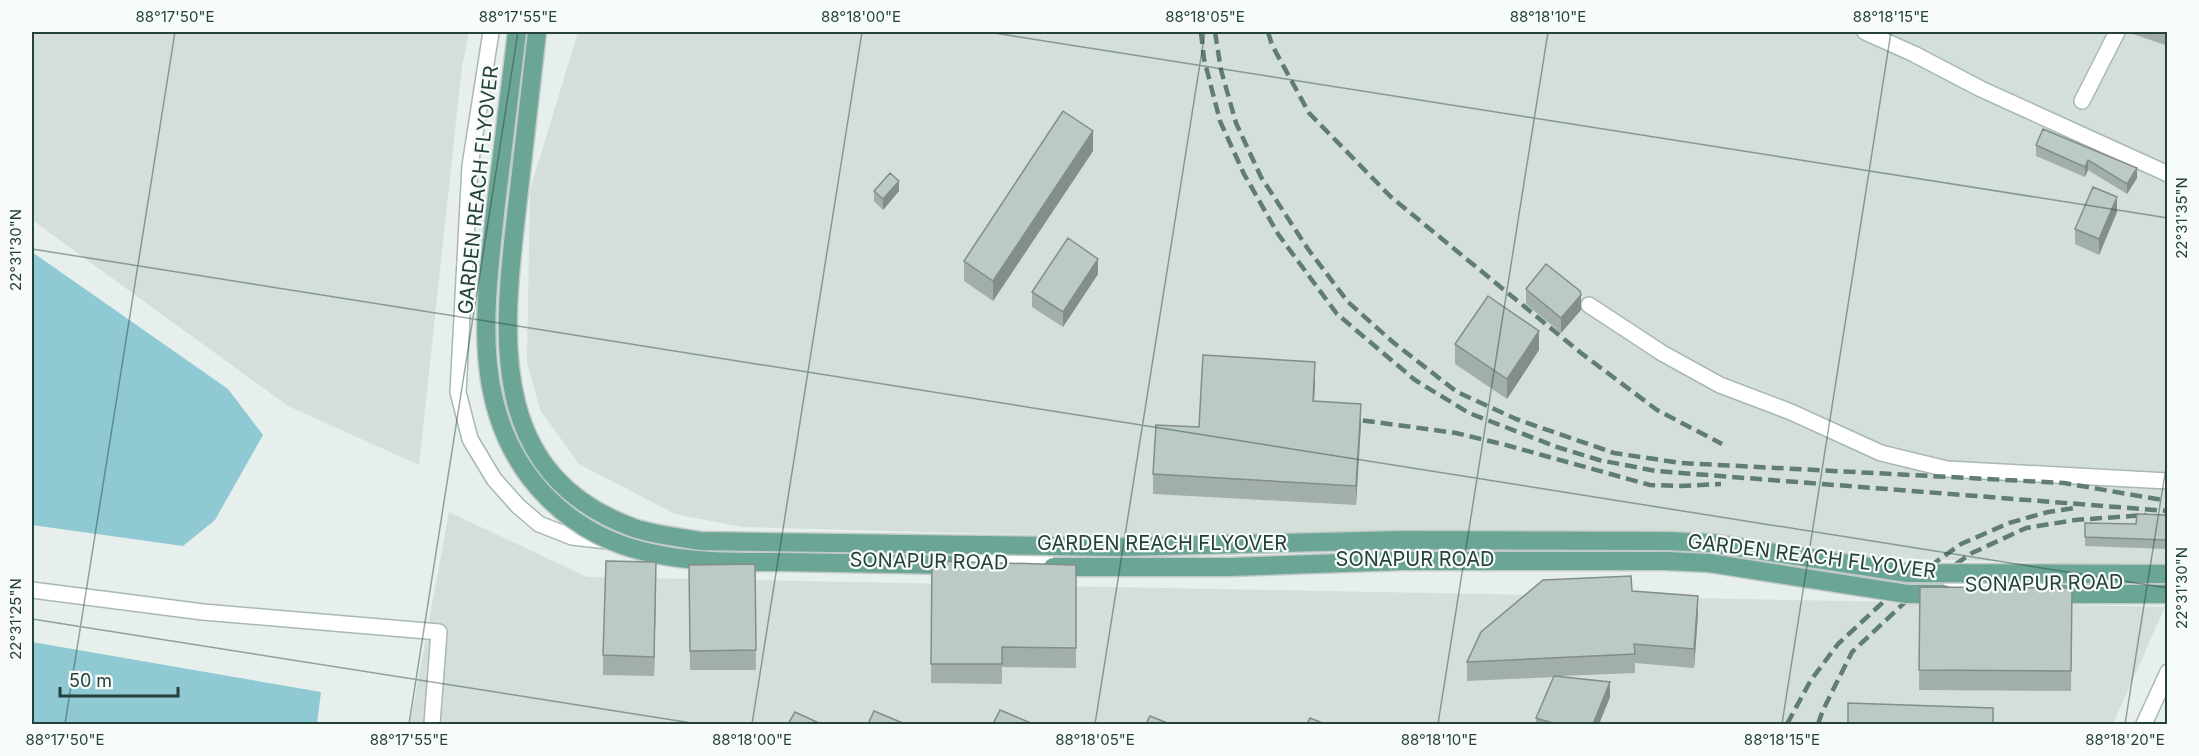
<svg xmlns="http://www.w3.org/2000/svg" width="2199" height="756" viewBox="0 0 2199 756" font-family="Inter,sans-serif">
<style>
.built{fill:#d4dfda}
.water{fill:#8ec9d4}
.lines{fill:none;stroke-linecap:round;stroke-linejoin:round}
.minor-casing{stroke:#a8b8b2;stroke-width:18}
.minor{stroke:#fff;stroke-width:15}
.rail{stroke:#5f7d75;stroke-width:4.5;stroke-dasharray:12 6;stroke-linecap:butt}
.major-bridge-casing{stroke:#c2cac8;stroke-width:21;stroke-linecap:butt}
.major-bridge{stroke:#6aa596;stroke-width:18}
.wall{fill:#a1aea9}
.shaded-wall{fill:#838d89}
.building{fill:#bbcac4;stroke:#838d89;stroke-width:1.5}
.ticks{fill:none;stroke:#24423a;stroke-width:1.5;stroke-opacity:0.45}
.labels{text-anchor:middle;stroke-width:4.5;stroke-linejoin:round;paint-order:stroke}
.street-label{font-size:20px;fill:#24423a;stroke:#f7fbf9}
.neatline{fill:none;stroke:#24423a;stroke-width:2}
.ticks-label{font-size:15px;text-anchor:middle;fill:#24423a}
</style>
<rect width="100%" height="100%" fill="#e6efeb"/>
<path class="built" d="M32 32H469L462 66 419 465 288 406 32 220Z
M578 32H2167V566L742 527 675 514 579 464 540 410 527 361 530 190Z
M449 512 587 577 2165 607 2113 724H410Z"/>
<path class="water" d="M32 252 228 389 263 435 215 520 183 546 32 525Z
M32 642 321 692 317 724H32Z"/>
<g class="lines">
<g class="minor-casing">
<path id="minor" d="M491 32 470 166 458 392 470 439 494 479 518 506 539 524 572 537 607 541
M1865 32 1914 54 1981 89 2168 174
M2082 101 2117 32
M1589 305 1662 353 1720 385 1791 412 1881 453 1947 469 2168 481
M645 545 750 554
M945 561 1065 562
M1886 583 2006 586 2102 582
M32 590 203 612 439 632 432 724
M2144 724 2168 672"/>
</g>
<use href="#minor" class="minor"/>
<path class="rail" d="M1201 32 1204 59 1220 121 1244 174 1278 234 1337 314 1415 380 1469 413 1557 447 1599 460 1656 471 2168 511
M1215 32 1221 70 1236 123 1261 177 1308 249 1348 302 1394 343 1457 392 1516 419 1614 453 1681 463 2064 483 2168 501
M1268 32 1272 45 1309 113 1391 197 1581 353 1657 410 1722 444
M1345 418 1456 433 1506 445 1650 485 1681 486 1721 484
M1787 724 1811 680 1838 644 1894 592 1961 544 2009 523 2048 512 2075 508
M1818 724 1823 710 1852 652 1918 590 1972 553 2026 528 2075 520 2146 515"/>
<g class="major-bridge-casing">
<path id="major-bridge" d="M517 32C510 89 503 146 496 204 485 307 467 417 548 498 576 526 612 545 651 553 694 563 738 562 783 562 841 563 898 564 956 565
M537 32C530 96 522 161 515 225 501 348 493 477 634 528 655 535 678 537 700 541L1120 547 1402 540 1667 541 1711 543 1908 573 2168 574
M1053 567H1230L1402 561H1666L1709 563 1907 594H1944
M2049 594H2168"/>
</g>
<use href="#major-bridge" class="major-bridge"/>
</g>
<path class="wall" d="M2130 32H2168V46L2130 33Z
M2043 129 2137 178 2127 194 2088 170 2085 177 2036 156V145Z
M1093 151 993 301 964 281V261Z
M874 191H899L883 210 874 201Z
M2117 212 2099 255 2075 244V229Z
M1098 274 1063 327 1032 307V292Z
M1526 289 1581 310 1561 333 1526 304Z
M1455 344 1539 350 1507 399 1455 364Z
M1315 382 1314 402 1361 424 1356 505 1153 494V474L1199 427Z
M2167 515 2166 549 2085 546V537L2136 524Z
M932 561 1076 565V668L1002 667V684L931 683Z
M755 564 756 670H690L689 565Z
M656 582 654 676 603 675V655Z
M1920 587 2072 588 2071 691 1919 690Z
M1632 591 1698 615 1694 668 1635 663V673L1561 676 1610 697 1599 724H1536V718L1554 677 1467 681V662Z"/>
<path class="shaded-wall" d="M1093 131V151L993 301V281Z
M2088 160V170L2085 177V167Z
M2137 168V178L2127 194V184Z
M899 181V191L883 210V199Z
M2117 197V212L2099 255V239Z
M1098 259V274L1063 327V312Z
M1581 295V310L1561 333V318Z
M1539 331V350L1507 399V379Z
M1315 362V382L1313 421V401Z
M1361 404V424L1356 505V486Z
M656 562V582L654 676V657Z
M1698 596V615L1694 668V649Z
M1610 682V697L1599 724H1593Z"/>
<path class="building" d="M1063 111 1093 131 993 281 964 261Z
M2043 129 2137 168 2127 184 2088 160 2085 167 2036 145Z
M890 173 899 181 883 199 874 191Z
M2093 187 2117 197 2099 239 2075 229Z
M1068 238 1098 259 1063 312 1032 292Z
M1546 264 1580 291 1581 295 1561 318 1526 289Z
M1488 296 1539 331 1507 379 1455 344Z
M1203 355 1315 362 1313 401 1361 404 1356 486 1153 474 1156 425 1199 427Z
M2137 514 2167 515 2166 540 2085 537V523L2136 524Z
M606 561 656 562 654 657 603 655Z
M932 561 1076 565V648L1002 647V664H931Z
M755 564 756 650 690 651 689 565Z
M1631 576 1632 591 1698 596 1694 649 1634 644 1635 654 1467 662 1481 632 1543 580Z
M1920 587 2072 588 2071 671 1919 670Z
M1554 676 1610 682 1593 724H1556L1536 718Z
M1848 703 1993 708V724H1848Z
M1000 710 1033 724H993Z
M874 711 905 724H868Z
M795 712 821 724H788Z
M1150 716 1170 724H1146Z
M1310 718 1325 724H1307Z"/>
<path class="ticks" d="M988 32 2168 218M32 249 2168 588M32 619 698 724M65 724 175 32M409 724 518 32M752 724 862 32M1095 724 1205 32M1438 724 1548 32M1782 724 1891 32M2125 724 2168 455"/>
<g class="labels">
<g class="street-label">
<text transform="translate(478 190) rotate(-84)" y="7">GARDEN REACH FLYOVER</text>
<text x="1162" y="550">GARDEN REACH FLYOVER</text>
<text transform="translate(1812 556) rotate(7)" y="7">GARDEN REACH FLYOVER</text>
<text x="1415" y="566">SONAPUR ROAD</text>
<text transform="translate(929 561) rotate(1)" y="7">SONAPUR ROAD</text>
<text transform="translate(2044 583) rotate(-1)" y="7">SONAPUR ROAD</text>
</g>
</g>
<rect width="2199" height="756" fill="none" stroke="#f7fbf9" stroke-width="66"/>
<path d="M60 687v9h118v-9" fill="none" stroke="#24423a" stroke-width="3"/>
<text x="69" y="687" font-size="18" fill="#24423a" stroke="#f7fbf9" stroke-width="4.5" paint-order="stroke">50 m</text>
<rect x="33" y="33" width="2133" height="690" class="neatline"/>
<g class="ticks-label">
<text x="175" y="22">88°17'50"E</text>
<text x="518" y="22">88°17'55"E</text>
<text x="861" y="22">88°18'00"E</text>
<text x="1205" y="22">88°18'05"E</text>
<text x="1548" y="22">88°18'10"E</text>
<text x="1891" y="22">88°18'15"E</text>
<text transform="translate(2182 218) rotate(-90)" y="5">22°31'35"N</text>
<text transform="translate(16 250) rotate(-90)" y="5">22°31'30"N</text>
<text transform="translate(2182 588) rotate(-90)" y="5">22°31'30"N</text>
<text transform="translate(16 619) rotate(-90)" y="5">22°31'25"N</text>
<text x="65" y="745">88°17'50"E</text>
<text x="409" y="745">88°17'55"E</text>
<text x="752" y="745">88°18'00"E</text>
<text x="1095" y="745">88°18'05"E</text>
<text x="1439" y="745">88°18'10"E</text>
<text x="1782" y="745">88°18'15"E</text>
<text x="2125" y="745">88°18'20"E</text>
</g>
</svg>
